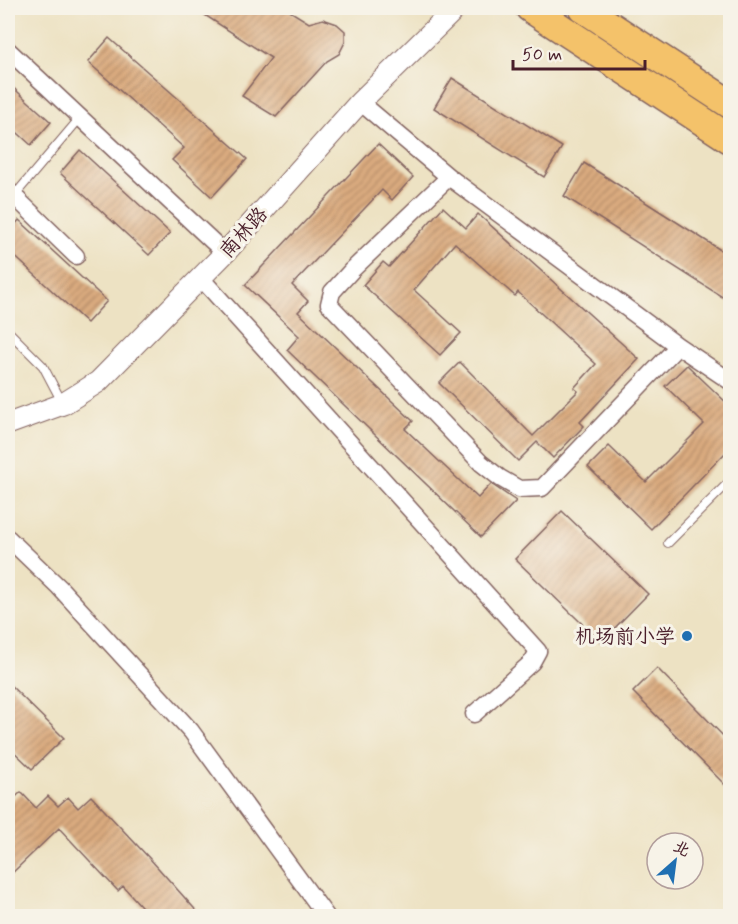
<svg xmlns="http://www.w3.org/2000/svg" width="738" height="924" viewBox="0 0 738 924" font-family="Mynerve,'LXGW WenKai TC',sans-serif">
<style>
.building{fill:url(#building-hatch)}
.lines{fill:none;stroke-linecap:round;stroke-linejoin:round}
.service-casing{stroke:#836360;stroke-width:10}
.minor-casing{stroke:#836360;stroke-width:19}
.tertiary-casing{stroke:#836360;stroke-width:23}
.trunk-casing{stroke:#836360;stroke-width:31}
.service{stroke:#fff;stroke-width:8}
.minor{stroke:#fff;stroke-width:16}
.tertiary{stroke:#fff;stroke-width:21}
.trunk{stroke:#f4c26a;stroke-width:28}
.poi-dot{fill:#1f6fb2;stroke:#f7f3e8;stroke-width:2}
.labels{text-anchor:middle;stroke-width:6;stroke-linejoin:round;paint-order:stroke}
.street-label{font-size:20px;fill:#4a1f2b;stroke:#f7f3e8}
.poi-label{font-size:20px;fill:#4a1f2b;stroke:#f7f3e8;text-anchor:end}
</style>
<defs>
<pattern id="building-hatch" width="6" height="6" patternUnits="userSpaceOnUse" patternTransform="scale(1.5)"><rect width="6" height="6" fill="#daab7f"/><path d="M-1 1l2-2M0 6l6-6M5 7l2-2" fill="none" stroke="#b38b68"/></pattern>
</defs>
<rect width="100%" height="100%" fill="#f7f3e8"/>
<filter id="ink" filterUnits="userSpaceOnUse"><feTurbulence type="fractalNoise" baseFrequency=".0167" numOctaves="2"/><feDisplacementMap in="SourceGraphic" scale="12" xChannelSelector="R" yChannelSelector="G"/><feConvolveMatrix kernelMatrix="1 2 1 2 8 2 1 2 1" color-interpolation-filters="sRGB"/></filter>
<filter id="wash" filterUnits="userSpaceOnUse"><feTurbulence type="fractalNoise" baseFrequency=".008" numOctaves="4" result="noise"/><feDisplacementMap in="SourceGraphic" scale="24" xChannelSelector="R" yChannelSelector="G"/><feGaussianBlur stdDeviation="1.35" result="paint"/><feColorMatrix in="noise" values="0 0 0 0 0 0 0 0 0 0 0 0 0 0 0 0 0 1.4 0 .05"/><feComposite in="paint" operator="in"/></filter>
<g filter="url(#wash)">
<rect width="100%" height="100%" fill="#ede2c3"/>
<g id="blocks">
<path class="building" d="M194 8H285L309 23 323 19 337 24 345 31V42L339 54 327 61 276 117 242 96 271 58Z
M109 38 247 159 212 197 172 160 184 148 88 62Z
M452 78 562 147 544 177 434 108Z
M8 83 51 122 31 145 8 124Z
M378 144 413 177 392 200 382 190 292 285 308 301 298 312 413 421 405 429 478 498 491 484 516 501 481 537 287 350 299 336 245 285Z
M80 150 170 233 149 255 60 173Z
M584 163 730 256V302L564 196Z
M443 207 466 228 478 214 639 359 580 422 584 426 553 458 537 442 518 461 439 383 460 362 533 436 578 391 574 388 596 364 518 292 515 296 455 243 414 290 461 333 440 355 363 285 383 262 389 267Z
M19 220 107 301 87 323 8 250V233Z
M687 365 730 406V448L651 529 588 467 609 446 646 482 704 424 665 386Z
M562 511 648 594 601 642 515 559Z
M657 668 730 743V790L633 692Z
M8 683 64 738 32 769 8 746Z
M21 792 36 808 48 796 58 806 68 797 78 808 91 796 151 860 201 916H150L123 886 118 891 59 828 8 877V804Z"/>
</g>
</g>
<g filter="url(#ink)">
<use href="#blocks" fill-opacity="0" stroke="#836360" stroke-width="1.5"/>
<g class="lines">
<g class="service-casing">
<path id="service" d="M14 196 80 118
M8 331 43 366 63 404
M668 543 730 481"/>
</g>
<g class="minor-casing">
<path id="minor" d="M8 50 225 253
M360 102 449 177 678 346 730 381
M449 177 352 270 332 292 329 304 481 463 500 478 519 489 542 488 678 346
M8 190 76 256
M200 277 538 651 532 662 474 714
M8 538 59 587 191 731 326 916"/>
</g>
<g class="tertiary-casing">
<path id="tertiary" d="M8 424 63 404 98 382 225 253 360 102 456 8"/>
</g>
<g class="trunk-casing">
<path id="trunk" d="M530 8 730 139
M583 8 730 104"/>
</g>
<use href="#service" class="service"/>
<use href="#minor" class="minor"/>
<use href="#tertiary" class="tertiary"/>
<use href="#trunk" class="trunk"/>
</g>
</g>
<circle class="poi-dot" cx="687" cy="636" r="6"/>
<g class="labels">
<g class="street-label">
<text transform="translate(243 232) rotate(-48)" y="7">南林路</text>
</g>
<g class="poi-label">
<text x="675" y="643">机场前小学</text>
</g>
</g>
<rect width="738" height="924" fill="none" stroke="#f7f3e8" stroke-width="30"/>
<g transform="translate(675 861) rotate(28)"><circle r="28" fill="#f7f3e8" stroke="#b29e9c" stroke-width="1.5"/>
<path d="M0-4.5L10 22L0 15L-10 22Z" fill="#1f6fb2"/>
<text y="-9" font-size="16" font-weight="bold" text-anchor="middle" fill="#4a1f2b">北</text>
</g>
<path d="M513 60v9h132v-9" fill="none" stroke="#4a1f2b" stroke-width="3"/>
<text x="522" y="60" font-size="18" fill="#4a1f2b" stroke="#f7f3e8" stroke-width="4.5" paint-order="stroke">50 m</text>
</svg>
